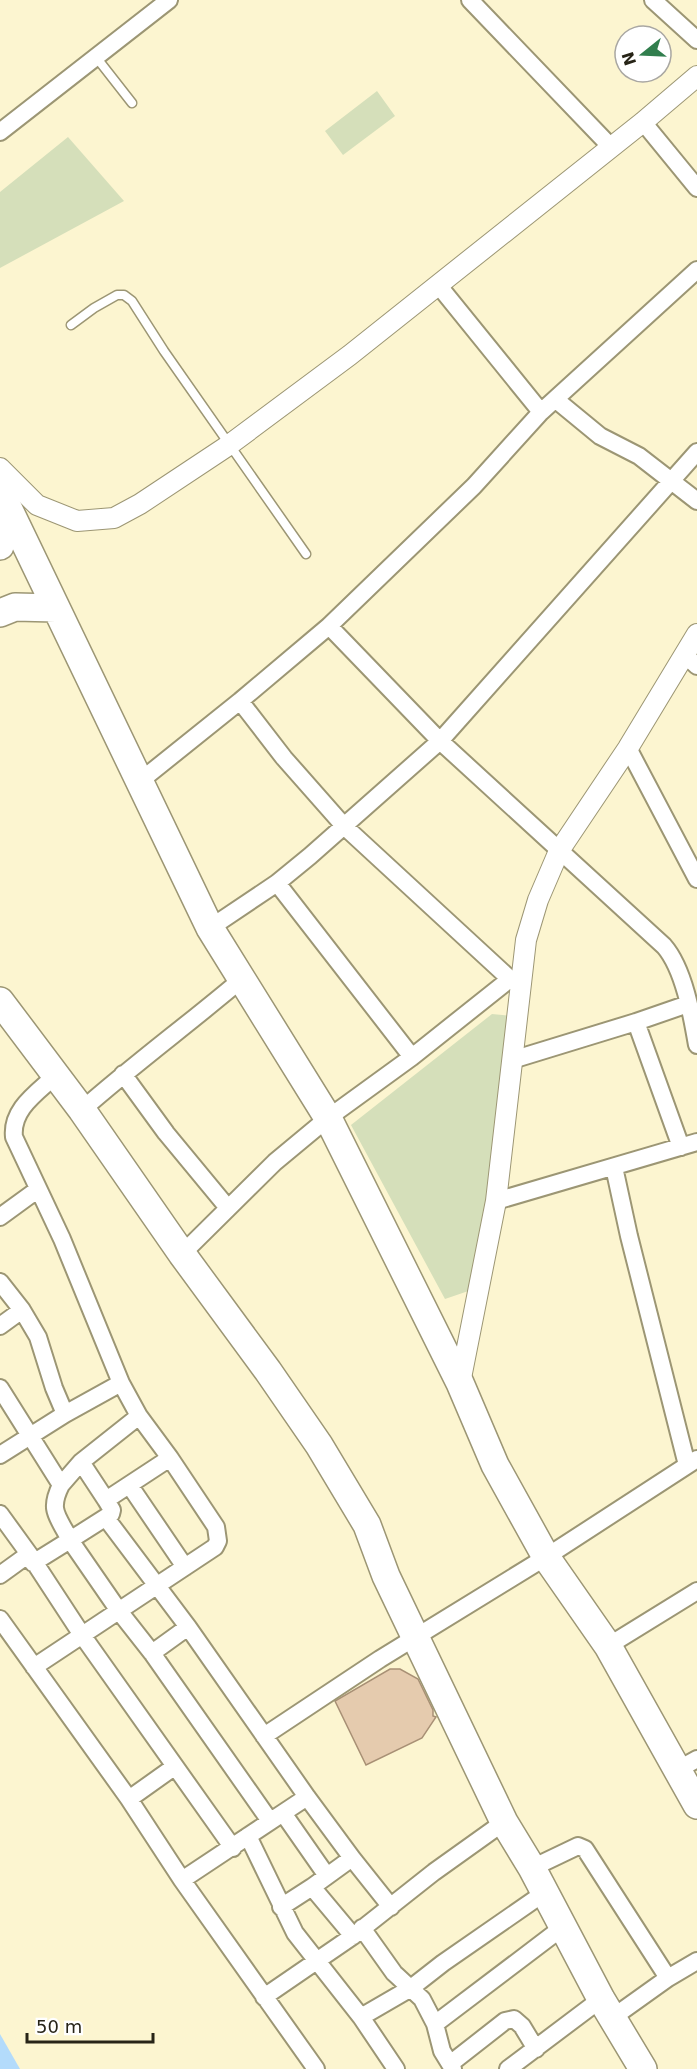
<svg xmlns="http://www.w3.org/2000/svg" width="697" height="2069" viewBox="0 0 697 2069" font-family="'DejaVu Sans',sans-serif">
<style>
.green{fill:#d5dfba}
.water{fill:#b3dbfb}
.building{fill:#e5cbae;stroke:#a89075;stroke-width:1.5}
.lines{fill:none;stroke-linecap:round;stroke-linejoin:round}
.service-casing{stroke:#9c9674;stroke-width:11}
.minor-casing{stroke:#9c9674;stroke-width:20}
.tertiary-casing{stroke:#9c9674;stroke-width:22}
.trunk-casing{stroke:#9c9674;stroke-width:30}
.service{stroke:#fff;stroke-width:8}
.minor{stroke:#fff;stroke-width:16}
.tertiary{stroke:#fff;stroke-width:20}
.trunk{stroke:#fff;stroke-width:27}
</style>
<rect width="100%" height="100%" fill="#fcf5d0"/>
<path class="green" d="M377 91 395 116 343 155 325 131Z
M68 137 124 201 0 268V192Z
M492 1014 512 1016 480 1287 445 1299 351 1125Z"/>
<path class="water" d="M0 2034 20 2069H0Z"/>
<path class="building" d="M390 1669H400L418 1679 433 1710V1716L436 1717 422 1738 366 1765 335 1701Z"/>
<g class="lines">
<g class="service-casing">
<path id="service" d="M96 57 132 103
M71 325 94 308 117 295H124L132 301 164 351 306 554"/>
</g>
<g class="minor-casing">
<path id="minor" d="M470 0 611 147
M653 0 697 40
M643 122 697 188
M0 132 169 0
M439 286 541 412
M555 399 600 436 639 456 697 501
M329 626 440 741 664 946C684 969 692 1016 697 1045
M685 655 697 666
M240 701 284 758 344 826 510 979 519 984
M628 748 697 879
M139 782 240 701 329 626 474 486 541 412 697 270
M277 883 412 1057
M210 928 277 883 310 856 440 741 697 452
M636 1022 681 1147
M512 1060 636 1022 688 1004
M123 1074 166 1133 228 1208
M82 1110C134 1064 190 1023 243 978
M614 1167 629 1236 687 1465
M496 1201 697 1142
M0 1217 37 1190
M182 1254 275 1162 328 1118 412 1057 510 979
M0 1282 22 1310 38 1337 54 1388 65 1414
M0 1326 22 1310
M0 1388 61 1485 81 1462 139 1416
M0 1455 65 1414 121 1383
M170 1458 106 1500 112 1510 111 1514 70 1540 119 1611 152 1653 270 1821
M81 1462 106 1500
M130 1486 185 1567
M0 1514 29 1554 82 1635 233 1848
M106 1518 188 1627 307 1797 352 1858 312 1887 353 1936
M33 1563 70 1540C58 1516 48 1511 61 1485
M0 1575 29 1554
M0 1619 129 1799 182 1880 316 2069
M608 1646 697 1591
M152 1653 188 1627
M34 1667 215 1547 218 1541 216 1527 170 1458 139 1416 121 1383 62 1239 14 1137C11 1109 37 1093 56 1075
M264 1736 380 1659 546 1557 697 1459
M677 1770 697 1759
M129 1799 174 1767
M283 1813 327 1876
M248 1836 295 1933 361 2017 396 2069
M352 1858 391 1907
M532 1868 578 1846 585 1849 668 1978
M182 1880 307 1797
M281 1907 312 1887
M362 1928 394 1973 422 1999 435 2024 442 2051 453 2069
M264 1997 353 1936 434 1872 504 1822
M361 2017 411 1988 443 1963 544 1893
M612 2018 668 1978 697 1961
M435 2024 563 1927
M450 2064 505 2021 514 2019 522 2026 536 2049
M508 2069 601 1999"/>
</g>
<g class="tertiary-casing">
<path id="tertiary" d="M0 468 37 505 77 521 114 518 140 504 229 445 350 355 643 122 697 76
M460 1383 496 1201 526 940 538 900 559 851 628 748 697 634"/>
</g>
<g class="trunk-casing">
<path id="trunk" d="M0 491 210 928 328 1118 460 1383 495 1465 546 1557 608 1646 697 1805
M0 546 5 502
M0 613 15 607 56 608
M0 1001 82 1110 182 1254 268 1371 319 1445 367 1525 386 1576 504 1822 532 1868 601 1999 643 2069"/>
</g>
<use href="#service" class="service"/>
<use href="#minor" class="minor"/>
<use href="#tertiary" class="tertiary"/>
<use href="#trunk" class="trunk"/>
</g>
<g transform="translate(643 54) rotate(252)"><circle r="28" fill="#ffffff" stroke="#a9a7a2" stroke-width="1.5"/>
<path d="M0-4.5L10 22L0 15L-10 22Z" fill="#317e4d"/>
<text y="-9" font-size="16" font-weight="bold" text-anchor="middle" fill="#272417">N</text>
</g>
<path d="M27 2033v9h126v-9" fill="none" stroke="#272417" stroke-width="3"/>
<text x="36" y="2033" font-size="18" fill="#272417" stroke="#ffffff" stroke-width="4.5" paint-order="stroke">50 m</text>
</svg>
